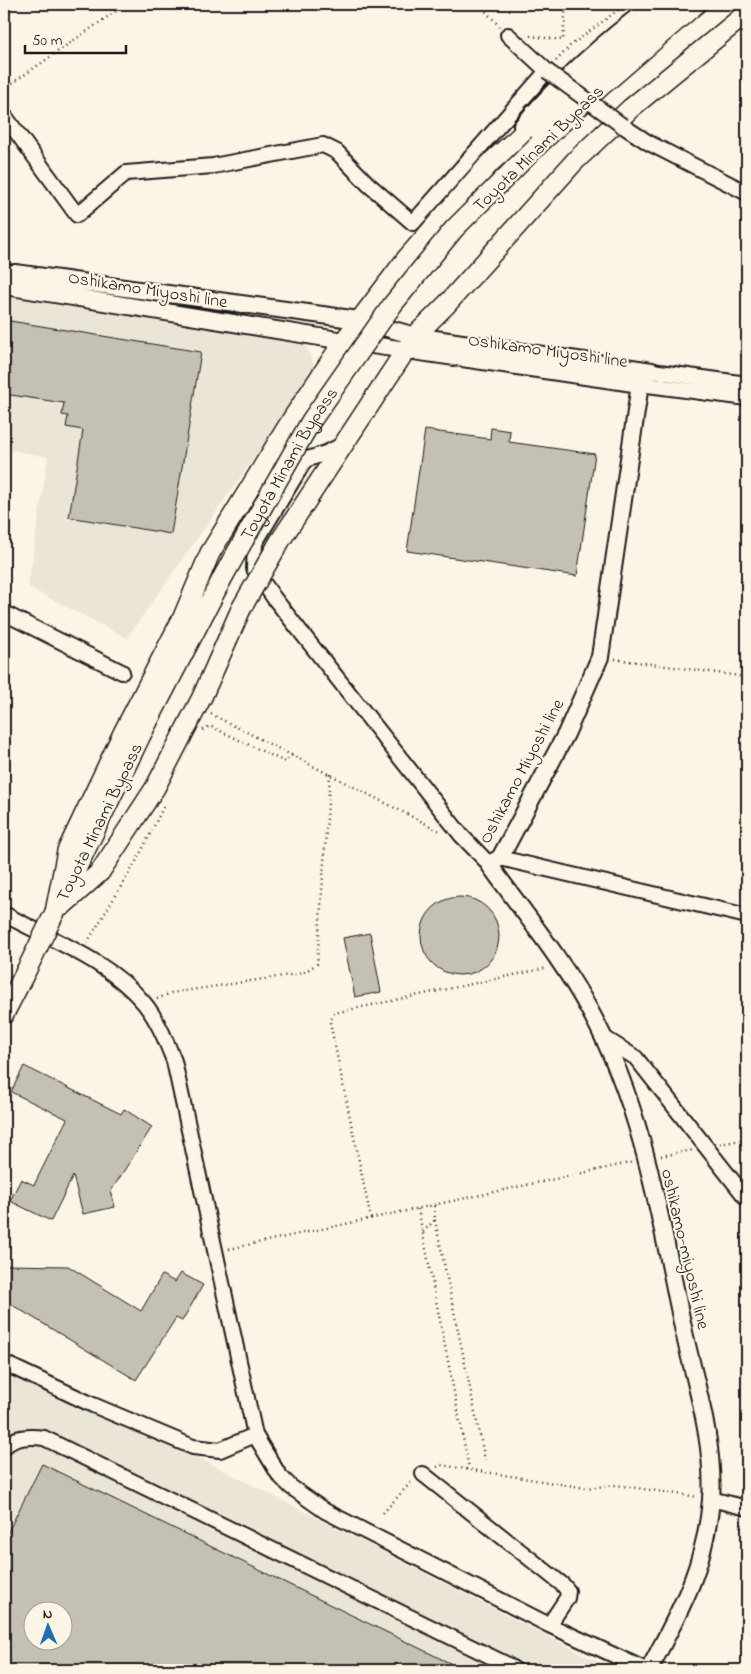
<svg xmlns="http://www.w3.org/2000/svg" width="751" height="1674" viewBox="0 0 751 1674" font-family="'Indie Flower',sans-serif">
<style>
.built{fill:#ebe5d6;fill-rule:evenodd}
.building{fill:#c4c0b3;stroke:#1c1c1c;fill-rule:evenodd}
.lines{fill:none;stroke-linecap:round;stroke-linejoin:round}
.minor-casing{stroke:#1c1c1c;stroke-width:18}
.major-casing{stroke:#1c1c1c;stroke-width:20}
.highway-casing{stroke:#1c1c1c;stroke-width:22}
.path{stroke:#1c1c1c;stroke-width:2.5;stroke-dasharray:1 4;stroke-linecap:butt}
.minor{stroke:#fcf5e5;stroke-width:14}
.major{stroke:#fcf5e5;stroke-width:16}
.highway{stroke:#fcf5e5;stroke-width:19}
.minor-bridge-casing{stroke:#1c1c1c;stroke-width:18;stroke-linecap:butt}
.highway-bridge-casing{stroke:#1c1c1c;stroke-width:22;stroke-linecap:butt}
.minor-bridge{stroke:#fcf5e5;stroke-width:14}
.highway-bridge{stroke:#fcf5e5;stroke-width:19}
.labels{text-anchor:middle;stroke-width:4.5;stroke-linejoin:round;paint-order:stroke}
.street-label{font-size:18px;fill:#1c1c1c;stroke:#fcf5e5}
</style>
<rect width="100%" height="100%" fill="#fcf5e5"/>
<filter id="ink" filterUnits="userSpaceOnUse"><feTurbulence type="fractalNoise" baseFrequency=".02" numOctaves="2"/><feDisplacementMap in="SourceGraphic" scale="10" xChannelSelector="R" yChannelSelector="G"/><feConvolveMatrix kernelMatrix="1 2 1 2 8 2 1 2 1" color-interpolation-filters="sRGB"/></filter>
<g filter="url(#ink)">
<path class="built" d="M4 296 306 345 316 370 127 638 28 587 48 457 4 449Z
M4 1358 614 1670H4ZM32 1612H62V1642H32Z"/>
<path class="building" d="M4 320 201 352 171 534 69 517 83 430 66 427 68 416 62 415 64 403 4 394Z
M491 428 510 431 509 442 595 454 577 576 407 551 425 430 490 439Z
M421 936a39 39 0 1 1 78 0a39 39 0 1 1-78 0Z
M370 933 381 992 355 997 343 938Z
M24 1066 121 1114 124 1109 152 1127 111 1191 115 1207 83 1214 73 1176 51 1221 10 1201 21 1179 34 1185 67 1119 11 1092Z
M4 1265 68 1266 141 1311 162 1275 175 1282 181 1273 203 1285 182 1321 176 1318 136 1380 4 1300Z
M42 1464 464 1670H4V1540ZM32 1612H62V1642H32Z"/>
<g class="lines">
<g class="minor-casing">
<path id="minor" d="M4 115 77 215 126 173 213 166 323 145 337 152 368 184 413 223 547 71 508 35
M521 126C560 80 604 40 653 4
M623 126 649 143 747 193
M652 371 747 384
M640 384 747 398
M342 445 326 453 305 460 255 543 254 569 274 598 461 835 489 864
M4 613 122 672
M500 858 747 916
M4 914C52 940 109 961 144 1003 158 1020 166 1041 174 1061L255 1435 279 1475 291 1487 325 1511 549 1625 646 1670
M603 1037 636 1058 747 1199
M4 1363 93 1405 193 1447 220 1450 255 1435
M4 1447C14 1436 30 1436 44 1438L506 1664 515 1670
M423 1474 563 1585 568 1591 567 1598 549 1625
M711 1499 747 1508"/>
</g>
<g class="major-casing">
<path id="major" d="M4 274 15 273 359 320 415 336 652 371
M4 283 11 287 344 341 640 384 600 657 566 734 500 858 489 864C523 912 562 959 590 1011 644 1109 661 1224 684 1332 696 1386 715 1444 711 1500 705 1568 680 1611 649 1670"/>
</g>
<g class="highway-casing">
<path id="highway" d="M539 144 599 88 696 4
M280 541 415 336 447 304 575 161 631 108 747 13
M67 888 140 737 224 575
M62 906 100 872 155 788 202 697 241 609
M55 912 67 851 124 731 183 617 210 553 294 416 344 341 407 258 490 163 601 63 678 4
M4 1014 26 971"/>
</g>
<path class="path" d="M479 4 500 27
M530 36 563 40 566 4
M556 61 570 46 626 4
M4 89 126 4
M615 659 747 677
M211 714 440 831
M203 730 210 726 285 762 292 755
M87 943 137 860 165 804
M157 999 171 993 303 973 317 964 330 774
M720 1144 747 1139
M661 1156 693 1150
M418 1209 469 1468
M371 1219 330 1022 334 1013 547 968
M435 1220 485 1460
M423 1232 435 1220 434 1205
M229 1249 634 1162
M437 1467 441 1465 586 1488 616 1485 698 1497
M383 1513 412 1481"/>
<use href="#minor" class="minor"/>
<use href="#major" class="major"/>
<use href="#highway" class="highway"/>
<g class="minor-bridge-casing">
<path id="minor-bridge" d="M547 71 623 126"/>
</g>
<g class="highway-bridge-casing">
<g id="highway-bridge">
<path id="s1" d="M224 575 311 421 393 304 454 229 539 144"/>
<path d="M241 609 280 541"/>
<path d="M26 971 55 912"/>
</g>
</g>
<use href="#minor-bridge" class="minor-bridge"/>
<use href="#highway-bridge" class="highway-bridge"/>
</g>
</g>
<g class="labels">
<g class="street-label">
<text transform="translate(538 148) rotate(-44)" y="6">Toyota Minami Bypass</text>
<text transform="translate(148 289) rotate(9)" y="6">Oshikamo Miyoshi line</text>
<text transform="translate(548 350) rotate(8)" y="6">Oshikamo Miyoshi line</text>
<text dy="6" stroke="none"><textPath href="#s1" startOffset="129">Toyota Minami Bypass</textPath></text>
<text transform="translate(521 771) rotate(-62)" y="6">Oshikamo Miyoshi line</text>
<text transform="translate(99 822) rotate(-64)" y="6">Toyota Minami Bypass</text>
<text transform="translate(686 1249) rotate(77)" y="6">oshikamo-miyoshi line</text>
</g>
</g>
<rect width="751" height="1674" fill="none" stroke="#fcf5e5" stroke-width="20"/>
<rect x="10" y="10" width="731" height="1654" fill="none" stroke="#1c1c1c" stroke-width="2" filter="url(#ink)"/>
<g transform="translate(48 1626) rotate(358)"><circle r="24" fill="#fcf5e5" stroke="#a29e95"/>
<path d="M0-4L9 19L0 12L-9 19Z" fill="#1f6fb2"/>
<text y="-8" font-size="14" font-weight="bold" text-anchor="middle" fill="#1c1c1c">N</text>
</g>
<path d="M25 45v8h101v-8" fill="none" stroke="#1c1c1c" stroke-width="2.5"/>
<text x="32" y="45" font-size="15" fill="#1c1c1c" stroke="#fcf5e5" stroke-width="4" paint-order="stroke">50 m</text>
</svg>
